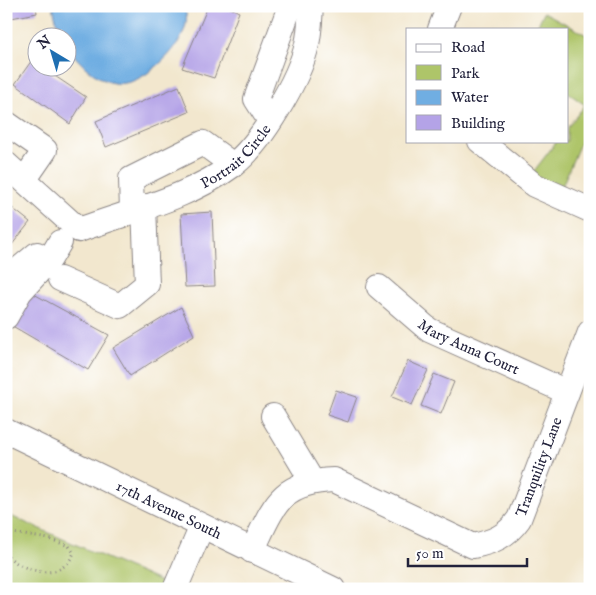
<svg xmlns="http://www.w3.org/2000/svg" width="596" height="595" viewBox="0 0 596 595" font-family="'IM FELL English',serif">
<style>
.green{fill:#aec569;stroke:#687452}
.water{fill:#70aee2;stroke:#49688e}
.building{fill:#b4a3e7}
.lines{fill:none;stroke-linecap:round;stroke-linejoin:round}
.minor-casing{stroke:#8a8484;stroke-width:26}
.path{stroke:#8a8484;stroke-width:3;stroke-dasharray:1 4;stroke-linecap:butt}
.minor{stroke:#fff;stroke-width:24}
.labels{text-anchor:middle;stroke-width:4;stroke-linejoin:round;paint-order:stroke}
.street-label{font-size:15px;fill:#22223b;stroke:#fff}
</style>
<rect width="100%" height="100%" fill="#fff"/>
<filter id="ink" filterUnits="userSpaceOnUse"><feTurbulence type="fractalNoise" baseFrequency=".02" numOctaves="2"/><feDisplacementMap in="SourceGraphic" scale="10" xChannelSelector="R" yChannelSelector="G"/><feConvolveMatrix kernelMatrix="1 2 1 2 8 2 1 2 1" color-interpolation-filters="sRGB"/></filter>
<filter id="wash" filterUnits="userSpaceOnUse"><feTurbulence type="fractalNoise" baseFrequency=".0096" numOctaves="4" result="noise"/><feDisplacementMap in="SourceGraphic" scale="20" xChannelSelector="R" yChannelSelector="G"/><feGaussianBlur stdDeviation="1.12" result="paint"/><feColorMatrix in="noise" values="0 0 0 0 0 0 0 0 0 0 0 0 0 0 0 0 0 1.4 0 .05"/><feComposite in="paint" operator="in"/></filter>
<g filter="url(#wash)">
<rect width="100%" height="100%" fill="#f2e7ce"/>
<path class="green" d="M544 12 590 37V119L558 196 527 180 557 141H567V128L585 105 567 92V29H536Z
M6 514 177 589H6Z"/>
<path class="water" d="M53 6H183C200 33 150 80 125 83 110 86 95 76 84 66 76 58 68 50 68 38L64 37 56 20Z"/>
<g id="blocks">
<path class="building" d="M6 6H36L37 13 6 19Z
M208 6H226L239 12 214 78 182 68Z
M32 60 38 64V68H43L86 97 70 124 15 84Z
M179 86 189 112 106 147 96 121Z
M6 203 30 222 11 246 6 242Z
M212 212 215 286 185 287 181 214Z
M32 293 109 335 88 370 9 324Z
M181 307 194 335 130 376 113 348Z
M408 361 428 370 412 405 392 397Z
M434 374 454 382 441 414 421 406Z
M336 390 357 397 348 422 327 415Z"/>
</g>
</g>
<g filter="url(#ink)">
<use href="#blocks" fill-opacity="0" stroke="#8a8484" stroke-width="1"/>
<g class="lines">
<g class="minor-casing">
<g id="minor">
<path d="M440 29 449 6"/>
<path d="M270 121 256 99 289 9 296 6"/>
<path d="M6 123 45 150 25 179"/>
<path d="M480 141 534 185 590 210"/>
<path id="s1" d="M6 164 79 230C130 211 189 198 233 165 261 144 300 78 307 44 310 32 310 19 311 6"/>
<path d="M132 211 131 179 203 143 233 165"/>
<path d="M60 279 120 306 147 284 144 206"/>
<path d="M6 280 37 254"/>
<path id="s2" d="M379 287 429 330 567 392"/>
<path d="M6 317 20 292 50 259 60 242"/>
<path d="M273 416 312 481"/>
<path id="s3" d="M6 431 333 589"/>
<path id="s4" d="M252 551C274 506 279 482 334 480L473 546C493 542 507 536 519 519L590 332"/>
<path d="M175 589 202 526"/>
</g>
</g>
<path class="path" d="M6 532 49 539 69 546 74 553C70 561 65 567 57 570 44 576 13 566 6 553"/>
<use href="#minor" class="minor"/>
</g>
</g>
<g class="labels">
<g class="street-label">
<text dy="5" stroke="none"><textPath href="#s1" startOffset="274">Portrait Circle</textPath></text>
<text dy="5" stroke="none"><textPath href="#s2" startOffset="109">Mary Anna Court</textPath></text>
<text dy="5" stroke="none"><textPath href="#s4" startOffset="382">Tranquility Lane</textPath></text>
<text dy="5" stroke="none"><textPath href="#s3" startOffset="181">17th Avenue South</textPath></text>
</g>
</g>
<rect width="596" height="595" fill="none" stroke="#fff" stroke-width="25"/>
<rect x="406" y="28" width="162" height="115" fill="#ffffff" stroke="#a7a7b1"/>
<rect x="416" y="44" width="25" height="8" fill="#ffffff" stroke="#a7a7b1"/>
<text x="451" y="52" font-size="15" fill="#22223b">Road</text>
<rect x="416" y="65" width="25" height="15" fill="#aec569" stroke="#a7a7b1"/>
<text x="451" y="78" font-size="15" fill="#22223b">Park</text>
<rect x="416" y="90" width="25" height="15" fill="#70aee2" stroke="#a7a7b1"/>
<text x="451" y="102" font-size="15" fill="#22223b">Water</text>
<rect x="416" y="115" width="25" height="15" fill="#b4a3e7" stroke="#a7a7b1"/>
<text x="451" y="128" font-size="15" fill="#22223b">Building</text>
<g transform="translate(52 52) rotate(322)"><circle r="24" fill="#ffffff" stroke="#a7a7b1"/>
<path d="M0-4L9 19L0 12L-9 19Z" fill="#1f6fb2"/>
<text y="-8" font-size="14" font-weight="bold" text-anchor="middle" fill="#22223b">N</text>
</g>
<path d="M408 558v8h119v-8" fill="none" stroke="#22223b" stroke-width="2.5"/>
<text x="416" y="558" font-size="15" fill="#22223b" stroke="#ffffff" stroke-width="4" paint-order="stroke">50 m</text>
</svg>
